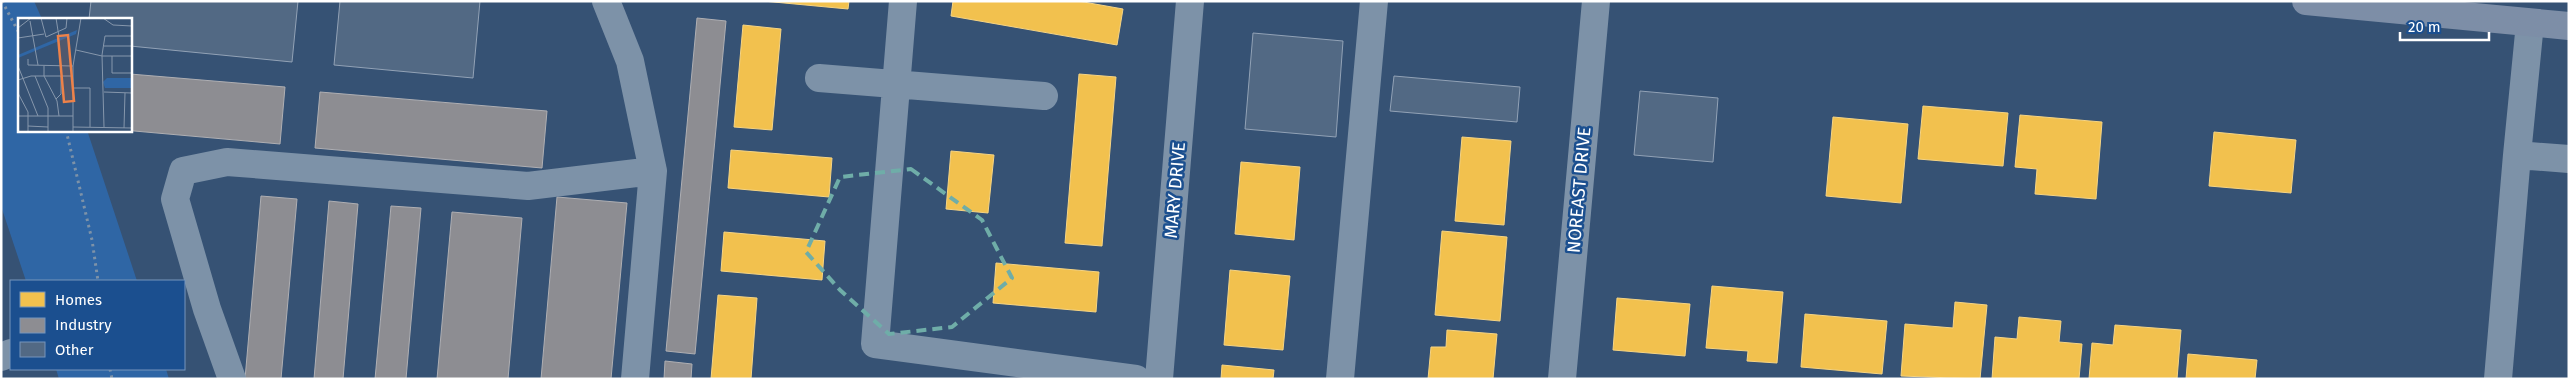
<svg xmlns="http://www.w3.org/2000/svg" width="2570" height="380" viewBox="0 0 2570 380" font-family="'Fira Sans',sans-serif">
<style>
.green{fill:#2f66a5}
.homes{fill:#f2c14e;stroke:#f6d483}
.industry{fill:#8d8d92;stroke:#afafb3}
.building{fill:#526984;stroke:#92a2b6}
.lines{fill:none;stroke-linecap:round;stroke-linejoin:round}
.path{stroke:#7d92a8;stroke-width:3;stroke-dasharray:2.5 4;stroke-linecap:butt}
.minor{stroke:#7d92a8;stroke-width:28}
.major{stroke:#7d8ea7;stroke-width:28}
.marked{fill:none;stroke:#6fada8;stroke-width:4;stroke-dasharray:10 6;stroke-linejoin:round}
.labels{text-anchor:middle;stroke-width:5;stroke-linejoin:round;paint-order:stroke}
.street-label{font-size:18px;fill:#fff;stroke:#1b4f8f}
.inset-road{fill:none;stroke:#8697ac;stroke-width:1}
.view{fill:#ee8249;fill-opacity:0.15;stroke:#ee8249;stroke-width:2.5}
.inset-edge{fill:none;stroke:#fff;stroke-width:2.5}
</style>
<rect width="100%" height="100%" fill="#365274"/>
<path class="green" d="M1 1H34L42 19H19V130H87L137 281H26L1 206Z
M56 369H166L169 379H59Z"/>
<path class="homes" d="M763 1H849L848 9Z
M953 1H1078L1123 9 1117 45 951 16Z
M743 25 781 29 772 130 734 127Z
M1079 74 1116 77 1102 246 1065 243Z
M1923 106 2008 113 2003 166 1918 159Z
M2020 115 2102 122 2096 199 2035 194 2037 169 2015 167Z
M1833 117 1908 124 1901 203 1826 196Z
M2214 132 2296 140 2291 193 2209 186Z
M1462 137 1511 141 1504 225 1455 221Z
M731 150 832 158 829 197 728 188Z
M951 151 994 155 988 213 946 209Z
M1241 162 1300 167 1294 240 1235 234Z
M1442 231 1507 237 1500 321 1435 315Z
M724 232 825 241 822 280 721 271Z
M996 263 1099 272 1096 312 993 303Z
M1230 270 1290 276 1283 350 1224 345Z
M1712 286 1783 292 1777 363 1747 361 1748 351 1706 348Z
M718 295 757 298 751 379H711Z
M1617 298 1690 304 1685 356 1613 350Z
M1955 302 1987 305 1980 379 1901 376 1905 324 1953 328Z
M1805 314 1887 321 1882 374 1801 367Z
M2019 317 2061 321 2059 342 2082 344 2079 379H1992L1995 337 2017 339Z
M2115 325 2181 330 2177 379H2089L2092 343 2113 345Z
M1447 330 1497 334 1493 379H1428L1431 347H1446Z
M2188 354 2257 360 2255 379H2186Z
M1222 365 1274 370 1273 379H1221Z"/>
<path class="industry" d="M697 18 726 21 695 354 666 351Z
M130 74 285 87 280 144 123 130H130Z
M320 92 547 111 542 168 315 148Z
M261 196 297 199 281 379H245Z
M557 197 627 203 611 379H541Z
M329 201 358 204 343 379H314Z
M391 206 421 208 406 379H375Z
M452 212 522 218 508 379H437Z
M665 361 692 364 691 379H664Z"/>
<path class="building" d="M91 1H298L292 62 130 46V19H89Z
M340 1H480L473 78 334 65Z
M1253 33 1343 41 1336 137 1245 129Z
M1394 76 1520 87 1517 122 1390 111Z
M1640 91 1718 98 1713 162 1634 155Z"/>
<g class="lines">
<path class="path" d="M2 1 19 33
M66 130 92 240 98 281
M110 369 112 379"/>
<path class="minor" d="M606 1 630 61 653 171 635 379
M903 1 875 344 1136 379
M2530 23 2517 155 2569 159
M819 78 1044 96
M1 357 11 353
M232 379 207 309 175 199 183 171 227 162 528 186 653 171
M1159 379 1190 1
M1340 379 1374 1
M1562 379 1596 1
M2498 379 2517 155"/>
<path class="major" d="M2306 1 2569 26"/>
</g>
<path class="marked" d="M911 169 982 220 1012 278 952 327 889 334 840 290 806 252 840 177Z"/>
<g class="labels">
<g class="street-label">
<text transform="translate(1175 190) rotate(-85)" y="6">MARY DRIVE</text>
<text transform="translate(1579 190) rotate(-85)" y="6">NOREAST DRIVE</text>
</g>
</g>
<g transform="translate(18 18)">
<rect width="114" height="114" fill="#365274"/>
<path d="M59 12 58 16 0 40V37ZM113 60 114 70H87L85 64 89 60Z" fill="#2f66a5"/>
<path class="inset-road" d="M23 0 28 19 48 10 49 0M38 0 41 19M85 0 95 7 114 8M12 3 20 47M0 10 13 0M0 20 26 16M86 28H114M58 32 84 38H114M94 38V55H114M10 41V47L55 48M0 48 20 98M26 48V58L39 83 41 98M17 58 30 90V114M0 62 13 58H55M55 70H72V109M86 74 114 75M0 75 10 94V114M38 81 43 76V58M0 98H55M10 108 30 109M55 109 114 110M86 109 84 37 87 18H114M106 110 107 75M55 114V48L63 0"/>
<path class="view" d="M50 17 56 83 46 84 40 18Z"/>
<rect width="114" height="114" class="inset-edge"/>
</g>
<rect width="2570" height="380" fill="none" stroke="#ffffff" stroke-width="5"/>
<rect x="10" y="280" width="175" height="90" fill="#1b4f8f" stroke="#7695bc"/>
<rect x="20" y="292" width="25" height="15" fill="#f2c14e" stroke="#7695bc"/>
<text x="55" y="305" font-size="15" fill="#ffffff">Homes</text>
<rect x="20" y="318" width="25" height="15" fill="#8d8d92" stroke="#7695bc"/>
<text x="55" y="330" font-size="15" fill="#ffffff">Industry</text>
<rect x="20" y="342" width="25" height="15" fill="#526984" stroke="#7695bc"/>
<text x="55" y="355" font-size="15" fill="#ffffff">Other</text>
<path d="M2400 32v8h89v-8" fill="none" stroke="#ffffff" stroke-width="2.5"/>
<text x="2408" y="32" font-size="15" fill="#ffffff" stroke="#1b4f8f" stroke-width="4" paint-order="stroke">20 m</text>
</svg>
